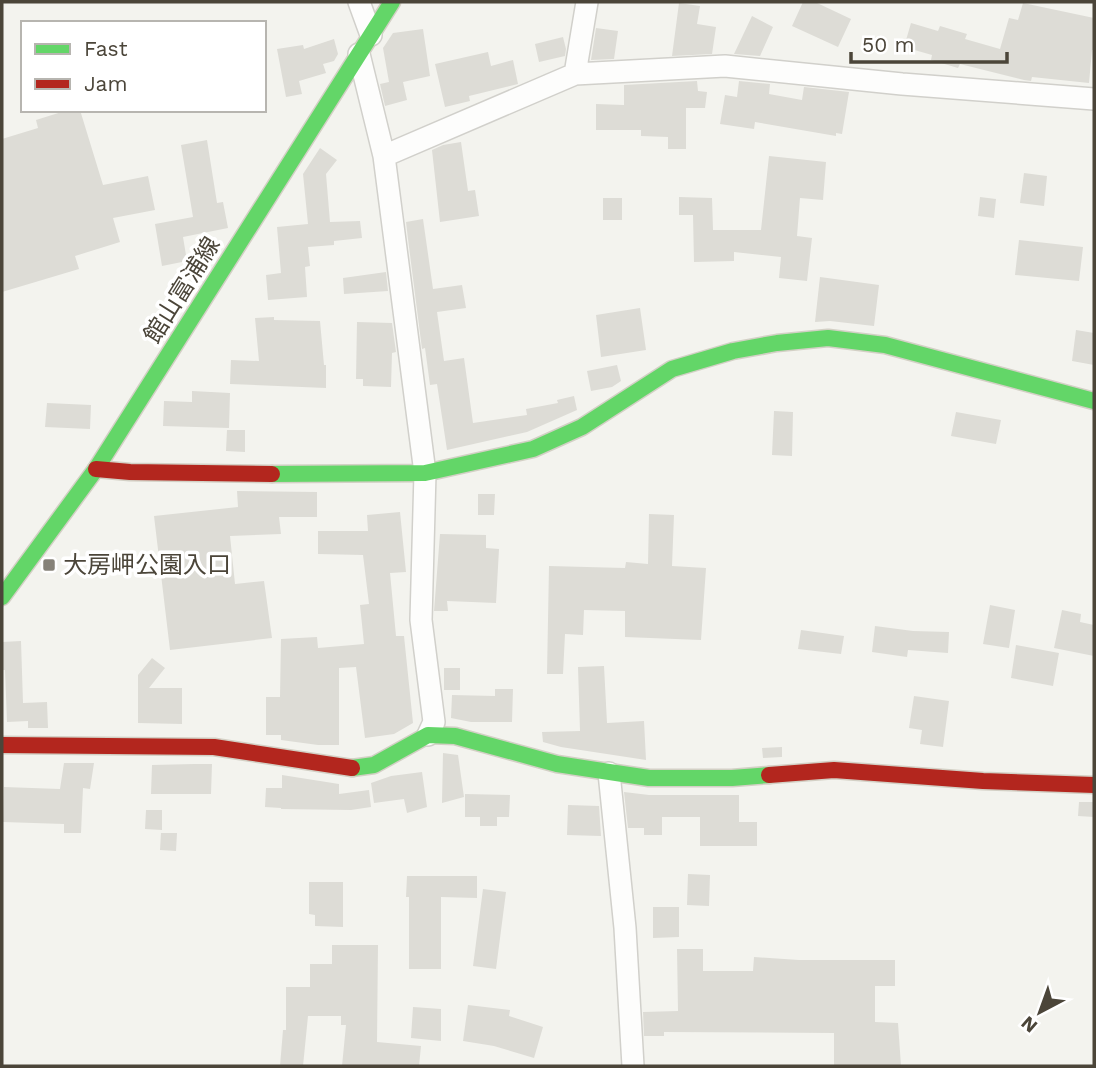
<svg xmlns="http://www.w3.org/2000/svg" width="1096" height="1068" viewBox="0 0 1096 1068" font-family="'Work Sans','Noto Sans JP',sans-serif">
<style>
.building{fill:#dddcd6}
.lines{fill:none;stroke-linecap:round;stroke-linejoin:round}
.street-casing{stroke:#d1d0cb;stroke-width:24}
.fast-casing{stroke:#d3d0c5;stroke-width:19}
.jam-casing{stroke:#d3d0c5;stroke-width:19}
.street{stroke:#fdfdfc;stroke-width:21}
.fast{stroke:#63d668;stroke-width:16}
.jam{stroke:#b3261e;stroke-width:16}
.poi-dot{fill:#868278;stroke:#fff;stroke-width:2.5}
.labels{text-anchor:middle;stroke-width:7;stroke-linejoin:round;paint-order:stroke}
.street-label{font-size:24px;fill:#4b4539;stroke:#fff}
.poi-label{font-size:24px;fill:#4b4539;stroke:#fff;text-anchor:start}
</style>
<rect width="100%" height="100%" fill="#f3f3ee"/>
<path class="building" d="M803 2H815L851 19 838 47 792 26Z
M679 3 700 6 697 24 716 27 712 54 672 56Z
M1023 3 1094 18V50H1092L1089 83 1032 77 1031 81 1024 80 960 64 958 68 931 60 932 55 904 47 911 23 938 31 940 26 967 34 965 39 1000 49 1009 18 1018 20Z
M752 16 773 27 760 56 734 54Z
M596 28 618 31 614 59 591 60Z
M423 29 430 76 403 82 407 100 385 106 380 84 389 82 383 48 393 33Z
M563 37 566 49 565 56 539 62 535 44Z
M334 39 338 54 334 61 323 64 326 73 299 81 302 94 286 97 277 49 303 45 304 49Z
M488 52 491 66 513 60 518 84 469 96 470 101 445 107 435 64Z
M697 81 698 91 707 92 705 108H686V149H668V137L641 136V130H596V104L624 105V85Z
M739 81 770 84 769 94 802 100 804 87 849 92 842 134 836 133V136L755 122 754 129 720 124 725 95 737 97Z
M68 110H80L103 185 148 176 155 210 113 218 120 242 75 256 79 269 2 292V139L38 128 36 120Z
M207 140 217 203 223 202 228 228 183 237 187 261 162 266 155 224 193 217 181 145Z
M461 142 468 191 475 190 479 216 440 222 432 150 443 145Z
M320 148 337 160 326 174 330 222 360 221 362 238 334 241V245L308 247 310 266 305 267 307 297 268 300 266 275 281 273 277 227 308 224 303 174Z
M769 156 826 162 823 200 800 198 797 236 812 238 807 281 779 278 781 257 734 252V261L694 262 693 215H679V197L712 198 713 230H761Z
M1024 173 1047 176 1044 206 1020 203Z
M980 197 996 199 994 218 978 216Z
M603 198H622V220H603Z
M423 219 433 289 462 285 466 308 437 312 444 361 464 358 473 423 527 415 526 409 558 403 557 400 574 396 577 410 527 432 447 450 437 384 430 385 425 348 422 349 408 239 406 222Z
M1019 240 1083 247 1079 281 1015 275Z
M386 272 388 291 344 294 343 278Z
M820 277 879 285 874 326 830 321 815 322Z
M640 308 646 350 601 357 596 315Z
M274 317V320L320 321 324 365H326V388L230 384 231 360 259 361 255 318Z
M357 322 392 323 396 352 392 353 391 387 363 386V379H356Z
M1076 330 1094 333V365L1072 361Z
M617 365 621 381 612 387 591 391 587 371Z
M192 391 230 393 229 428 163 426 164 401 192 402Z
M47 403 91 405 90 429 45 427Z
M774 411 793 412 792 456 772 455Z
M956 412 1001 420 996 444 951 436Z
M227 430H245V452L226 451Z
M237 491 317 492V517H279L281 534 230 536 235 584 264 581 272 638 170 650 154 516 238 507Z
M478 494H495L494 515H478Z
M400 512 406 572 390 573 396 636H404L413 723 394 734 365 738 356 667 339 668V745H318L281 740V735H266V697H280L281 639 317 637 318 648 364 644 360 605 369 604 363 555 318 554V531H368L367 515Z
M649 514 674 515 672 566 706 568 701 640 625 637V611L584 610 583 635 565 634 563 674H547L549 566 625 568 626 562 648 564Z
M440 534 486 535V548L499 549 496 603 447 601 448 611H434Z
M990 605 1015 610 1009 648 983 644Z
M1062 610 1081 614 1080 622 1094 625V656L1054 648Z
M875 626 913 631 949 632 948 653 908 650 907 657 872 652Z
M801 630 844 636 841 654 798 649Z
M21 641 23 703 47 702 48 728H28V721L7 722 5 670H2V642Z
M1016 645 1059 653 1053 686 1011 678Z
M152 658 165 668 149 688H182V724L138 723V675Z
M604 666 607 723 644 721 646 760 561 747 543 742 542 732 580 731 578 667Z
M444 668H460V690H444Z
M495 689H513L512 722H471L451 718 452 695 495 696Z
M914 696 949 701 943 747 920 744 922 730 909 728Z
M782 747V757L763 758 762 748Z
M443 753 458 755 464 797 442 803Z
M64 763H94L90 789 83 788 81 833H64V824L3 822 4 787 60 789Z
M194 764H212L211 794H151L152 765Z
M422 772 427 807 407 813 404 799 374 803 371 783 391 776Z
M282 775 339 784V794L369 790 371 807 351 810 281 809V808L265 807 266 788H282Z
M624 792 649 795H739V822H757V846H700V817H662V835H644V828H628Z
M465 794 510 795 509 817H497V826H480V817H465Z
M1079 802H1094V817L1078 816Z
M568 805 599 806 601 836 567 835Z
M146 810H162V830L145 829Z
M161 833H177L176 851 160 850Z
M688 874 710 875 709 906 687 905Z
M407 876H477V898L441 897V969H409V897H406Z
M309 882H343V927L315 926V915L309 914Z
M483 889 506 892 496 969 473 966Z
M653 907H679V937L653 938Z
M332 945H378L377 1042 421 1046 419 1066H342L346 1025H341V1016H308L303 1066H280L283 1030H286V987H310V964H332Z
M677 949H703V971H753L754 957 799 960H895V986H875V1022L898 1023 901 1066H834V1033L664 1032V1036H644L643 1012 678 1011Z
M468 1005 510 1010 509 1016 543 1027 534 1058 494 1046 463 1041Z
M413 1007 441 1009V1041L411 1038Z"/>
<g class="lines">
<g class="street-casing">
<path id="street" d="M359 2 371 35
M359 54 384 156 425 473 421 620 434 722 428 735
M575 74 587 2
M384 156 575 74 725 66 902 84 1094 99
M609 773 625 928 633 1066"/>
</g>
<g class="fast-casing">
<path id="fast" d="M272 474 425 473 533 449 582 427 672 369 733 351 777 343 828 338 885 345 1094 401
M2 597 96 469 392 2
M352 768 374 765 428 735 455 736 557 764 649 778H732L769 775"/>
</g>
<g class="jam-casing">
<path id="jam" d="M96 469 130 472 272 474
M2 745 214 747 352 768
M769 775 834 770 983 781 1094 785"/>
</g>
<use href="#street" class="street"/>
<use href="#fast" class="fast"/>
<use href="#jam" class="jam"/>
</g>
<rect class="poi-dot" x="42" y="558" width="14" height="14" rx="3.5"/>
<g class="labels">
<g class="street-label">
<text transform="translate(182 290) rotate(-58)" y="8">館山富浦線</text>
</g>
<g class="poi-label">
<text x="63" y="573">大房岬公園入口</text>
</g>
</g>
<rect width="1096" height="1068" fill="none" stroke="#4b4539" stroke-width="7"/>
<rect x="21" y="21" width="245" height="91" fill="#ffffff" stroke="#b7b5b0" stroke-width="2"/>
<rect x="35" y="44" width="35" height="10" fill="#63d668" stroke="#b7b5b0" stroke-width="2"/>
<text x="84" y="56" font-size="21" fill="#4b4539">Fast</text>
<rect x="35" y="79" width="35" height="10" fill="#b3261e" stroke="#b7b5b0" stroke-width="2"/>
<text x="84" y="91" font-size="21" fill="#4b4539">Jam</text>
<g transform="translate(1040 1012) rotate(221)" stroke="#ffffff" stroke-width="5" paint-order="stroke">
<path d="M0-5L12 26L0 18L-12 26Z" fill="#4b4539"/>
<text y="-10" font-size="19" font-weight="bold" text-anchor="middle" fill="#4b4539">N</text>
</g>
<path d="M851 52v10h156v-10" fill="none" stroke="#4b4539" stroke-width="3.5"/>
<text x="862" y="52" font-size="21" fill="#4b4539" stroke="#ffffff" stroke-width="5" paint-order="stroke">50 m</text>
</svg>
